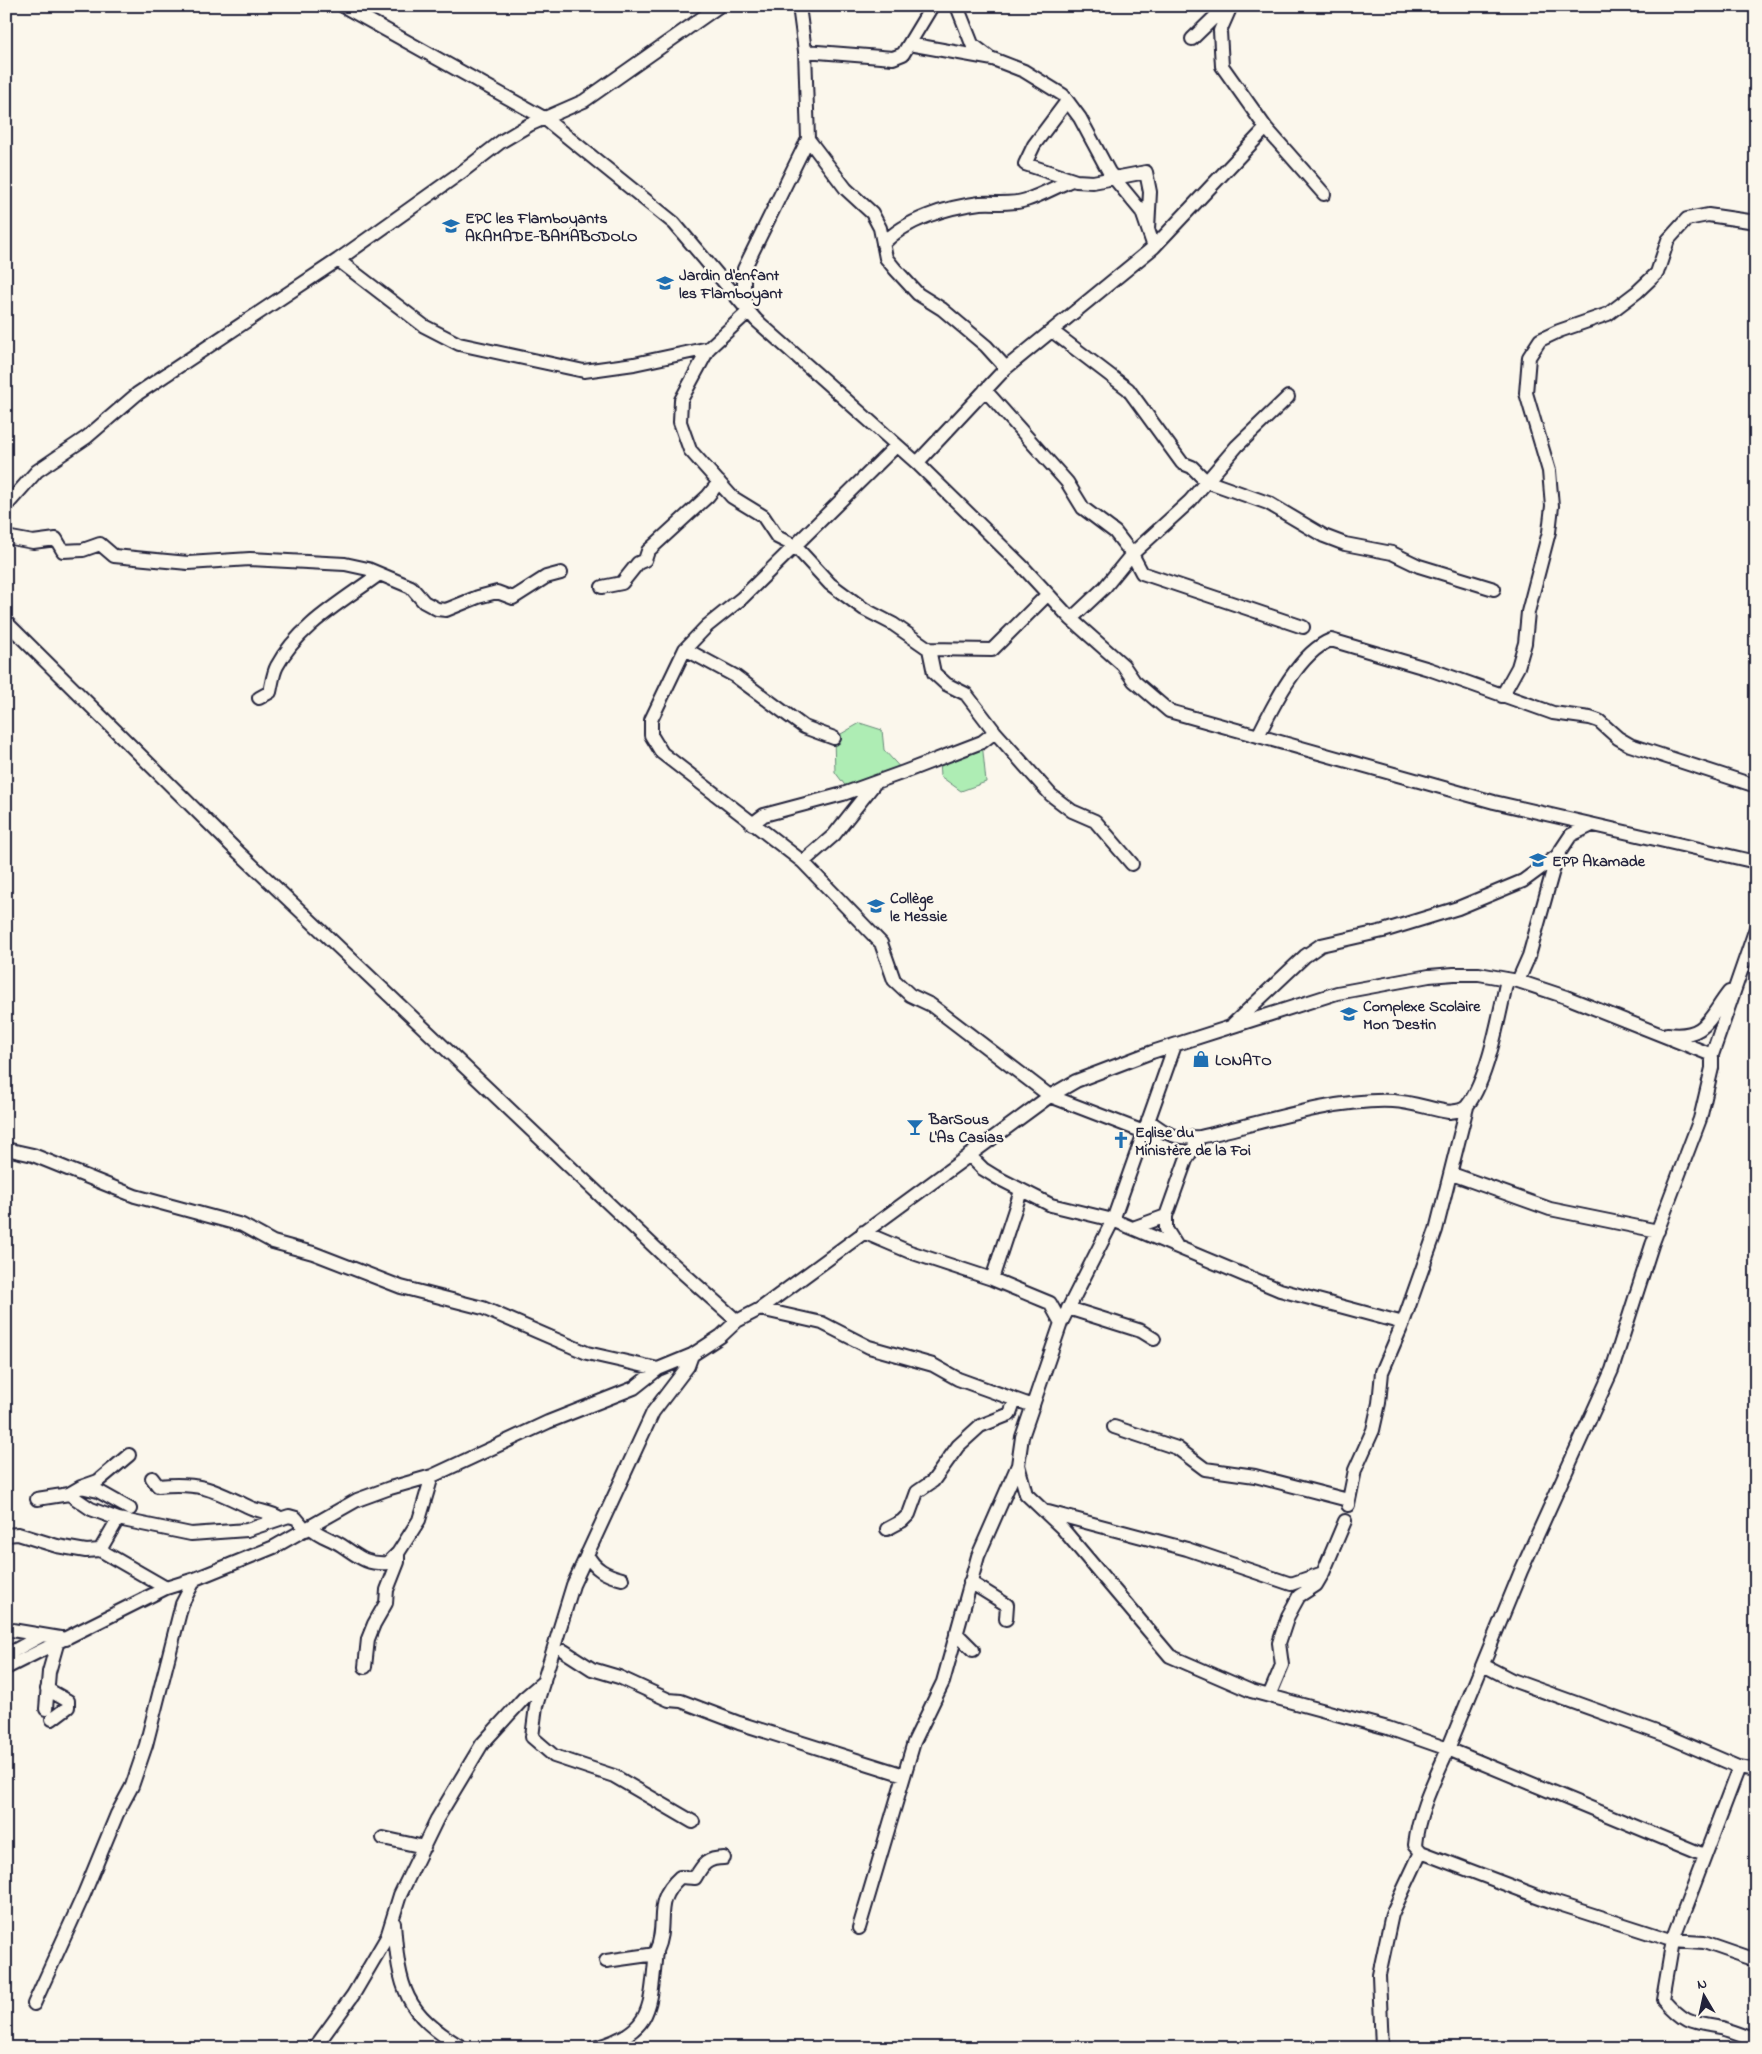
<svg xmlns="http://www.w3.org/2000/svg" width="1762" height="2054" viewBox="0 0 1762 2054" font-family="'Indie Flower',sans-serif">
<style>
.green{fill:#aeedb4;stroke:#688878}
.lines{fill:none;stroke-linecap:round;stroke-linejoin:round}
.minor-casing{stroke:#22223b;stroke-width:16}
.minor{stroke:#fbf7ec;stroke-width:12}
.labels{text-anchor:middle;stroke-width:5;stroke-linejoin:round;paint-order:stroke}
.poi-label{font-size:16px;font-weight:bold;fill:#22223b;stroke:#fbf7ec;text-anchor:start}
</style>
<rect width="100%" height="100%" fill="#fbf7ec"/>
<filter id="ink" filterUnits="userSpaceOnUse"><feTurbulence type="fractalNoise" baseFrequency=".02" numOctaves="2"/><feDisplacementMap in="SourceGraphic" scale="10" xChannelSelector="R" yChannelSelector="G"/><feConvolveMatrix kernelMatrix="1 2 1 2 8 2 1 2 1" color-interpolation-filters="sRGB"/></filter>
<g filter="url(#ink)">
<path class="green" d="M860 723 882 730 884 750 904 772 850 792 835 772 834 738Z
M982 742 986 782 961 791 940 776 939 759Z"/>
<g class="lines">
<g class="minor-casing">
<path id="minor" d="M343 6 544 118 674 223 756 320 917 463 1022 566 1071 619 1123 665 1134 681 1169 711 1494 802 1756 862
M957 6 972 44 989 57
M1231 6 1220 31 1222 66 1266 128 1324 194
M1192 39 1226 6
M909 44 993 59 1024 71 1063 95 1080 118 1109 172 1142 212 1154 247
M805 51 893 58 903 54 932 6
M1067 101 1034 145 1025 164 1076 181 1093 182 1146 172 1150 192 1148 229
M808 139 846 189 872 213 880 228 886 258 895 269 918 294 942 309 986 346 1006 368
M883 244C906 219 948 207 980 203 996 202 1011 205 1026 200 1042 195 1057 186 1072 180
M338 260 424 326 459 344 584 371 634 364 709 348 748 312 744 290V269L808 139 805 51 799 6
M1052 331 1128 389 1182 463 1192 467 1206 481 1268 503 1324 536 1345 544 1392 553 1419 566 1494 589
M709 348 681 400 680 422 690 450 732 497 763 516 777 537 795 546 830 584 864 609 893 624 929 649 934 673 946 684 966 694 995 732 1051 795 1072 811 1095 821 1132 864
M985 390 1067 482 1083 508 1115 532 1132 554 1105 587 1071 619
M1288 397 1237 446 1190 501 1132 554 1142 573 1303 627
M896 446 742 598 707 626 685 649 651 720V735L662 753 803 862 881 943 894 980 910 995 931 1005 1050 1096 1144 1132
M917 463 1006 368 1154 247 1266 128
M6 506 37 471 87 437 137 394 338 260 463 171 502 141 529 125 584 101 719 6
M6 537 33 542 56 539 63 551 83 550 100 544 114 556 188 563 250 559 345 564 368 569 411 587 424 602 437 609 446 610 478 597 497 592 513 598 546 577 561 573
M602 587 622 583 638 563 645 560 648 551 708 496 719 482
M6 622 233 847 663 1255 737 1321
M685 649 735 676 804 727 834 738
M929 649 992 650 1048 594
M1502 696 1518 667 1525 643 1528 612 1549 532 1552 506 1549 471 1526 393 1529 357 1540 340 1559 331 1608 314 1637 292 1657 273 1668 240 1687 219 1708 215 1756 222
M259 698 270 692C272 684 273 673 277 666 298 626 343 601 378 575
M1258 736C1273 706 1299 652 1331 640L1429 669 1553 713 1590 718 1599 721 1618 738 1630 745 1756 786
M752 824 764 815 843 794 904 772 982 742 995 732
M803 862 834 835 875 783
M1518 981 1529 956 1557 856 1571 835 1592 825
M1233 1024 1305 956 1321 945 1383 931 1458 908 1523 881 1557 856
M1667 1034C1707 1039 1709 1017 1729 992
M1175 1045 1113 1220 1061 1323 1022 1437 1018 1465 1026 1494 1062 1528 1170 1656 1251 1691 1388 1728 1448 1749C1435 1779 1418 1812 1415 1845L1421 1852 1550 1901 1671 1940 1704 1942 1756 1960
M1148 1120C1167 1135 1175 1139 1200 1137 1258 1124 1334 1098 1393 1101 1412 1102 1430 1109 1449 1112 1455 1111 1463 1111 1467 1106 1488 1080 1500 1012 1507 979
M6 1149 33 1155 135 1196 242 1225 273 1242 313 1253 401 1287 483 1308 587 1353 658 1369
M969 1155 983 1169 996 1177 1051 1205 1113 1220 1280 1290 1403 1323
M1452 1174 1550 1209 1658 1231
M1166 1216V1229L1176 1245
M1133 1228 1166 1216 1186 1160 1200 1137
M863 1232 910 1252 992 1279 1050 1303 1061 1323
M992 1279 1021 1191
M1068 1308 1141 1331 1154 1339
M760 1309 822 1323 869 1347 933 1365 958 1379 1033 1406
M692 1355 688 1366 653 1412 573 1585 536 1706 532 1737 554 1756 614 1776 693 1822
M1114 1427 1177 1448 1205 1469 1255 1476 1348 1500
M152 1478 158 1486C199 1482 212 1489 247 1506 258 1512 270 1511 280 1518
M81 1487 98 1481 129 1455
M69 1494 81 1487 98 1491 130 1509
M37 1499 69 1494 91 1509 118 1519 191 1534 247 1530 289 1516 296 1518 306 1530
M1348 1505 1355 1470 1373 1430 1379 1403 1382 1372 1403 1323 1436 1230 1467 1107
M1048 1512 1187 1549 1291 1584 1323 1573 1345 1521
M310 1527C319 1536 330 1538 341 1545 358 1556 366 1565 388 1563L398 1553 419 1520 432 1476
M887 1529 902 1521 909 1514 917 1492 933 1481 958 1446 980 1426 1010 1414 1015 1400
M6 1535 18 1534 57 1546 86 1551 100 1550 166 1588
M100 1550 118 1519
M587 1554C594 1569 606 1575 622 1579
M970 1582 1007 1605 1006 1619
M6 1629 66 1639
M956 1633 973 1650
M564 1651 592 1669 619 1677 669 1700 681 1701 739 1723 904 1775
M6 1655 41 1636
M1483 1665 1512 1680 1662 1734 1739 1767
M365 1667 368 1639 374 1624 386 1603 387 1590 398 1562V1553
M6 1668 166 1588 195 1579 274 1547 357 1500 390 1488 432 1476 548 1422 634 1388 658 1369 692 1355 721 1336 737 1321 760 1309 1050 1096 1076 1081 1152 1052 1337 993 1429 976 1454 974H1479L1518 981 1566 997 1712 1055 1756 928
M47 1689 68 1701V1707L52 1719
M1269 1696 1282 1665 1279 1643 1288 1616 1299 1596 1316 1585 1323 1573
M46 1709 49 1672 57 1644
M1756 1770 1739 1767 1673 1940 1663 1999C1685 2024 1691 2023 1721 2028 1733 2031 1745 2036 1756 2040
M383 1838 424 1847
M1704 1855 1448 1749 1521 1571 1612 1370 1652 1245 1700 1119 1712 1068V1055
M394 1923C399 1989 404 2013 463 2048
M859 1928 914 1742 943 1682 978 1556 1018 1465
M606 1961 656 1954
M34 2004 84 1894 117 1814 132 1786 146 1745 182 1604 195 1579
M316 2046 353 1995 387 1937 400 1895 437 1819 482 1744 524 1698 544 1681
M594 2048C655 2032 650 2005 656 1951 669 1922 651 1903 680 1877L695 1878C703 1864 707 1858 724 1858
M1382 2048 1379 1975 1392 1914 1421 1852"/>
</g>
<use href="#minor" class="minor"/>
</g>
</g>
<defs>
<g id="school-bare" transform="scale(1.35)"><path d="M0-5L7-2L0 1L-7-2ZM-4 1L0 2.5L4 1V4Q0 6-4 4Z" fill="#1f6fb2" stroke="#fbf7ec" stroke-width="2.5" paint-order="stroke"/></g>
<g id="shop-bare" transform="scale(1.35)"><path d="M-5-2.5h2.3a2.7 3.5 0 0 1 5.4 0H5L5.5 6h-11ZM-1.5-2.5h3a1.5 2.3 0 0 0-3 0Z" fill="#1f6fb2" stroke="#fbf7ec" stroke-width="2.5" paint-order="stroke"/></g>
<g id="bar-bare" transform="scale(1.35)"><path d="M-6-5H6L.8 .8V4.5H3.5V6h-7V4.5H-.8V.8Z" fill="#1f6fb2" stroke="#fbf7ec" stroke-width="2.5" paint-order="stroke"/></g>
<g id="church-bare" transform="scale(1.35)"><path d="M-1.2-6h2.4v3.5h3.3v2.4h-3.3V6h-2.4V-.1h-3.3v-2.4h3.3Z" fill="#1f6fb2" stroke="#fbf7ec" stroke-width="2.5" paint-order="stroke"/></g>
</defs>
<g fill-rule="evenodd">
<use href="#school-bare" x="451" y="226"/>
<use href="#school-bare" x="665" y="283"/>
<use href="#school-bare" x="1538" y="860"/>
<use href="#school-bare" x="876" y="906"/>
<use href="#school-bare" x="1349" y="1014"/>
<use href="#shop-bare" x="1201" y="1059"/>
<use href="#bar-bare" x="915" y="1127"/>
<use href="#church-bare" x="1121" y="1140"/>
</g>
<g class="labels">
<g class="poi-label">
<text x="465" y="223">EPC les Flamboyants<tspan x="465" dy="18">AKAMADE-BAMABODOLO</tspan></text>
<text x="679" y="280">Jardin d'enfant<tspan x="679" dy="18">les Flamboyant</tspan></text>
<text x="1552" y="866">EPP Akamade</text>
<text x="890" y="903">Collège<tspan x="890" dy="18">le Messie</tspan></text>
<text x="1363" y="1011">Complexe Scolaire<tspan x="1363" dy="18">Mon Destin</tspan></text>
<text x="1215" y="1065">LONATO</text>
<text x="929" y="1124">BarSous<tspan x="929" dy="18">L'As Casias</tspan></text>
<text x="1135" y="1137">Eglise du<tspan x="1135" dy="18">Ministère de la Foi</tspan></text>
</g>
</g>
<rect width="1762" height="2054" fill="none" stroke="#fbf7ec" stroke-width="25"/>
<rect x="12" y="12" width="1737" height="2029" fill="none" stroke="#22223b" stroke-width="2" filter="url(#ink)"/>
<g transform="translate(1704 1996) rotate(351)" stroke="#fbf7ec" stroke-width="4" paint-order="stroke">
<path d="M0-4L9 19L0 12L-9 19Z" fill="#22223b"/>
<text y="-8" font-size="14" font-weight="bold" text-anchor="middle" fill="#22223b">N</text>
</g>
</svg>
